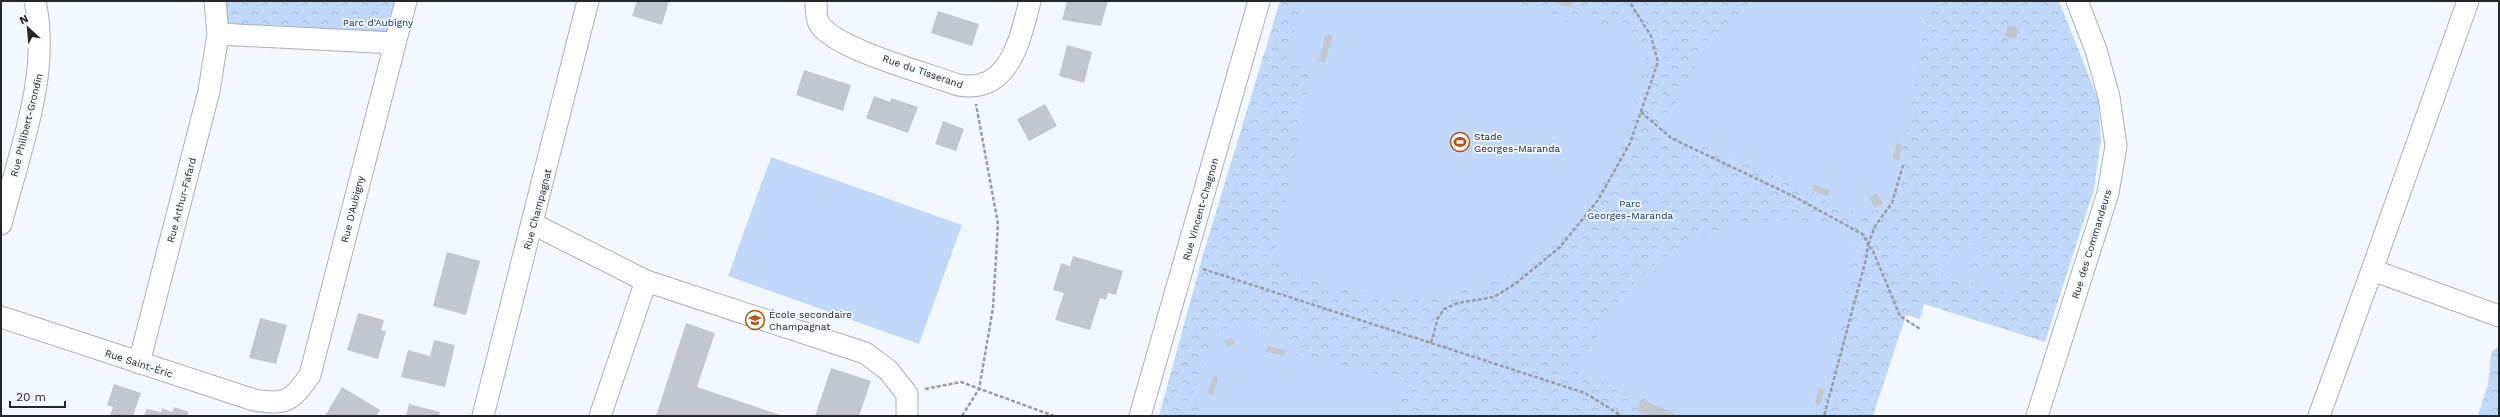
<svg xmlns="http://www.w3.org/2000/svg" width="2500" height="417" viewBox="0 0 2500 417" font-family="'Work Sans',sans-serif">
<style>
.park{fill:url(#park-crowns)}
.pitch{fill:#c1d8fb}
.building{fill:#c2c7cf}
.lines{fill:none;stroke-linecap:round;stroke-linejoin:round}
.minor-casing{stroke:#abb0b8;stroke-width:23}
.path{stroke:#999da2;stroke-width:2.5;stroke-dasharray:4 2;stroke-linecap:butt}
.minor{stroke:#fff;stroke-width:21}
.labels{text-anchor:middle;stroke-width:3.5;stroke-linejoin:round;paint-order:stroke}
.park-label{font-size:10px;fill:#153363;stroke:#f3f8fe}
.street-label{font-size:10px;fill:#242629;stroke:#f3f8fe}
.poi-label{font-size:10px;fill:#242629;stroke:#f3f8fe;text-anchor:start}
</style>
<defs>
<pattern id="park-crowns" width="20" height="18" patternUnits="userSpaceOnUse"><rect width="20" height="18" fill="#c1d8fb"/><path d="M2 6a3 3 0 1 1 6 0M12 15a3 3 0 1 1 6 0" fill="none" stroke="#a6b9d7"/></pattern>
</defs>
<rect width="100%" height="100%" fill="#f3f8fe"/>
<path class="park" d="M215 1H405L394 43 218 34Z
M1280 1H2059L2098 99 2101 140 2094 189 2045 342 1924 304 1920 319 1906 315 1873 416H1159L1203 255Z
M2499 346V416H2478L2488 384 2491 355 2492 351Z"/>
<path class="pitch" d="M1303 1H1503L1573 25 1577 15 1635 35 1631 46 1647 52C1638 89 1630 127 1614 162 1569 260 1478 309 1371 294 1338 289 1305 274 1273 263L1313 69 1286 63Z
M1768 1H1930L1900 161 1903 162 1891 202 1865 215 1826 202 1827 198 1670 132C1672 121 1673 108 1677 98 1691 64 1733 14 1768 1Z
M771 157 962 225 919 344 728 276Z
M1785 220 1813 222 1857 232 1827 391 1819 416H1682L1579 370C1590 349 1600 328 1613 309 1653 250 1718 224 1785 220Z
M1996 235 1999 240 1989 245 1992 250 1964 265 2022 282 2018 296 1935 271 1934 267Z
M1237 323 1298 340 1295 355 1406 381 1395 416H1203L1206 406 1191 401 1212 336Z"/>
<path class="building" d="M637 1H669L662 25 632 16Z
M1067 1H1108L1101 26 1062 20Z
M1551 1H1574L1572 8Z
M938 11 979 24 972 46 931 33Z
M2008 25 2019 28 2016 39 2005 36Z
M1326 34 1333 36 1325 63 1318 61Z
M1067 45 1092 52 1084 83 1059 76Z
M804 70 851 85 843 111 796 95Z
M874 96 890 102 891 98 918 107 908 133 866 118Z
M1045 104 1057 126 1029 141 1017 119Z
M943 121 964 129 956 151 935 144Z
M1897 143 1903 145 1899 160 1892 158Z
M1815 185 1830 190 1828 196 1813 191Z
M1877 193 1883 204 1874 208 1869 197Z
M447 252 480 261 466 315 433 306Z
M1073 256 1123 271 1116 295 1108 293 1106 300 1100 298 1090 330 1055 320 1064 293 1053 290 1061 263 1070 266Z
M358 313 384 320 381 330 386 331 378 359 347 350Z
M260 318 287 325 276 364 249 358Z
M686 323 715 333 697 387 783 416H656Z
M1231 337 1235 343 1228 347 1224 341Z
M434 340 455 345 445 387 401 377 408 350 430 356Z
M1268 346 1286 350 1285 356 1266 352Z
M831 368 871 381 859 416H815Z
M1213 376 1218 378 1213 395 1207 393Z
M114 384 141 393 133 416H110L113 407 107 405Z
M342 387 380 410 376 416H325Z
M1819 388 1825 389 1820 405 1814 403Z
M1641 399 1674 413 1673 416H1648L1636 411Z
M409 404 440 412 439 416H406Z
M174 407 189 412 187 416H144L147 409 161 412 162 408 172 412Z"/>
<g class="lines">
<g class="minor-casing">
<path id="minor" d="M816 1C816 7 816 20 820 25 838 50 926 73 958 85 1010 94 1020 39 1030 1
M218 34 394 43
M1 224C19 153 51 74 35 1
M533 224 646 281 865 353 888 370 907 394V416
M2372 270 2468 1
M1 317 254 400C286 405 291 402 310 375L406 1
M139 363 209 91 218 34 215 1
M483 416 588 1
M600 416 646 281
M1140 416 1259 1
M2037 416 2108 193 2116 146 2109 97 2096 50 2077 1
M2319 416 2372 270 2499 316"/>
</g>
<path class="path" d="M1641 112 1671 138 1793 196 1864 235 1868 245 1866 259 1824 416
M1903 165 1892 203 1875 226 1868 245 1873 251 1900 316 1920 329
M1203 269 1585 393 1622 416
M1431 343 1438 318 1444 309 1458 303 1494 297 1515 284 1560 247 1598 200 1630 143 1658 62 1651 36 1629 1
M925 389 961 382 1054 416
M962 416 979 389 993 308 998 224 976 104"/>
<use href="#minor" class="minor"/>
</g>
<defs>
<g id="stadium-ring" transform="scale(1)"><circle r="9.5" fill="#f3f8fe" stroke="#b5560f" stroke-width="1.5"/><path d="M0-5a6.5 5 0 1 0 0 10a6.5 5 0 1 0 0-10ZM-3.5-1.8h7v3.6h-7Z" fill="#b5560f"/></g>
<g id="school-ring" transform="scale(1)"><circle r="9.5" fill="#f3f8fe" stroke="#b5560f" stroke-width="1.5"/><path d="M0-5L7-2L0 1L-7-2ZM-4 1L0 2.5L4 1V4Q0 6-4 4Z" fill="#b5560f"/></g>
</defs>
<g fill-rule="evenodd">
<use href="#stadium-ring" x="1460" y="142"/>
<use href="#school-ring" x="755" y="320"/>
</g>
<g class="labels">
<g class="park-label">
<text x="378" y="26">Parc d'Aubigny</text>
<text x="1630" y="207">Parc<tspan x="1630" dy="12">Georges-Maranda</tspan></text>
</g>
<g class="street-label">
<text transform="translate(923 71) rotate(19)" y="4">Rue du Tisserand</text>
<text transform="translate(26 125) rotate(-76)" y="4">Rue Philibert-Grondin</text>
<text transform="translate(181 200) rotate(-75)" y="4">Rue Arthur-Fafard</text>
<text transform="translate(352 209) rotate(-76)" y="4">Rue D'Aubigny</text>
<text transform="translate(537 209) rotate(-75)" y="4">Rue Champagnat</text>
<text transform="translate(1200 209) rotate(-74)" y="4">Rue Vincent-Chagnon</text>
<text transform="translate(2091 244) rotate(-73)" y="4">Rue des Commandeurs</text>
<text transform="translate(139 363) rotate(18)" y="4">Rue Saint-Éric</text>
</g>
<g class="poi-label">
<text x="1474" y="140">Stade<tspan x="1474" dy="12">Georges-Maranda</tspan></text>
<text x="769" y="318">École secondaire<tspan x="769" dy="12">Champagnat</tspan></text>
</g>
</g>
<rect width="2500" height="417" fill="none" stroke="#242629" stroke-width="4"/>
<g transform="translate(28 28) rotate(334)" stroke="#f3f8fe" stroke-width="3" paint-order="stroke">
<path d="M0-3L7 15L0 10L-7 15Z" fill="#242629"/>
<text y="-6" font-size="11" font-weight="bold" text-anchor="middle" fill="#242629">N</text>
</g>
<path d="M10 401v6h55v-6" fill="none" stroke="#242629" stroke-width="2"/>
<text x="16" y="401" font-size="12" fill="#242629" stroke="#f3f8fe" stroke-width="3" paint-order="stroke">20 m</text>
</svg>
